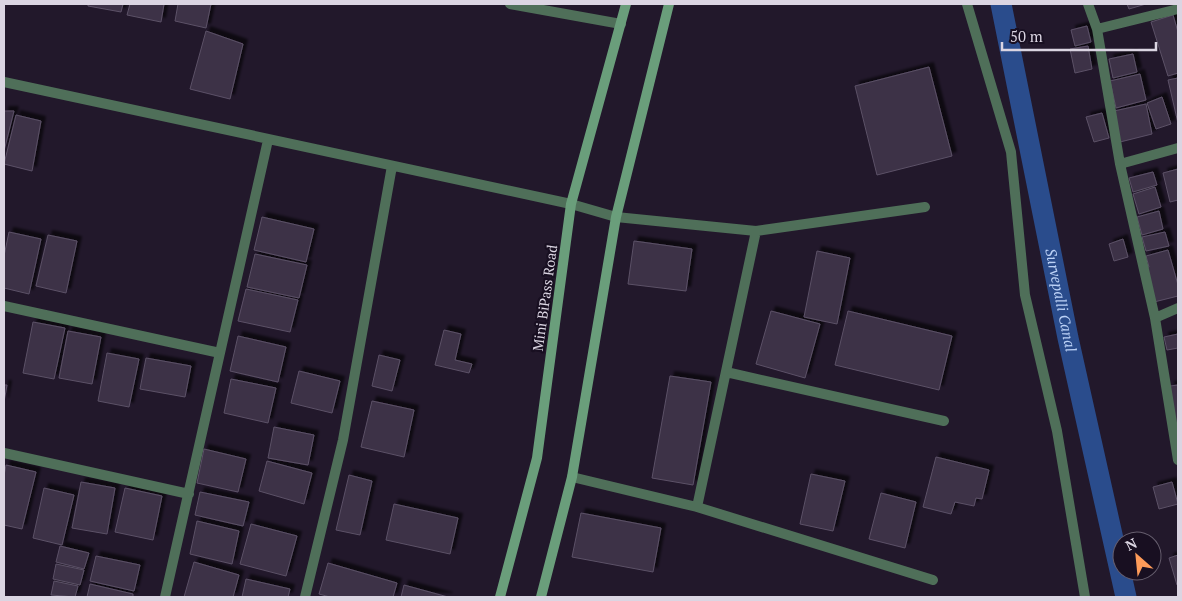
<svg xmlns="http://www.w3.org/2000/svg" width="1182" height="601" viewBox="0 0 1182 601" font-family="'PT Serif',serif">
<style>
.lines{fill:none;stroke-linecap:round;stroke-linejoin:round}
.canal{stroke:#2a4c8c;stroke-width:21}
.building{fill:#3c3246;stroke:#5c5167;filter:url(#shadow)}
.minor{stroke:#4f6f59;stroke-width:10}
.secondary{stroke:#6a9e7b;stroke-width:10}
.labels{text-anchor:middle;stroke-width:4.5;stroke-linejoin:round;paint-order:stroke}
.street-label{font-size:14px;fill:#dbd5e2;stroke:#180f21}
.water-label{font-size:15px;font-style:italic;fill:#bbd1f6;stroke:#180f21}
</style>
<defs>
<filter id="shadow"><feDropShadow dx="4.5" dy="-4.5" stdDeviation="1" flood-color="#0009"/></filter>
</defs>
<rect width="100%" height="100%" fill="#22182b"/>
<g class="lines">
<path class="canal" id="s1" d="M1001 4 1068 338 1126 597"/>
</g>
<path class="building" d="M88 4H123L121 12 88 6Z
M130 4H164L161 22 127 15Z
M178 4H211L206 28 175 21Z
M1127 4H1146L1129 9Z
M1173 15 1178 32V73L1168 76 1151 22Z
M1087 26 1091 42 1075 46 1071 30Z
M206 31 243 44 230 99 190 89Z
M1088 46 1092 69 1075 73 1070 49Z
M1133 54 1137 72 1113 78 1109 59Z
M929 67 952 156 877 175 855 86Z
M1140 74 1146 100 1116 108 1110 81Z
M1178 78V123L1168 80Z
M1162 97 1171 124 1156 129 1147 103Z
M1146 104 1152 134 1120 142 1114 111Z
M4 111H14L4 151Z
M1102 113 1109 138 1094 142 1086 117Z
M16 115 41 121 32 171 4 164Z
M1178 169V200L1170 202 1163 173Z
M1153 172 1157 185 1133 192 1129 178Z
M1155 187 1161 207 1139 214 1133 194Z
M1159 211 1163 229 1142 235 1137 217Z
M262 217 314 229 306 262 254 250Z
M9 232 41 239 29 294 4 288V256Z
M1165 232 1169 246 1146 251 1142 237Z
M48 235 77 241 66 293 36 286Z
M1123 239 1128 257 1114 261 1109 244Z
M634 241 692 249 686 291 628 284Z
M1168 250 1178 285V296L1154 302 1145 268 1149 267 1146 256Z
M817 251 850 258 837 324 804 317Z
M255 254 307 265 299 298 247 287Z
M246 289 298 300 290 332 238 321Z
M771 311 820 324 805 378 756 364Z
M848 311 952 336 939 390 835 365Z
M33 322 65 328 54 379 23 373Z
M444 330 461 334 455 360 472 364 469 373 435 365Z
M68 331 101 337 92 384 59 378Z
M1178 334V348L1167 350 1164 337Z
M238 336 286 347 278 382 230 371Z
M107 353 139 359 129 407 98 401Z
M379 355 400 360 392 391 372 386Z
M146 358 191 366 185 397 140 389Z
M299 371 340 381 332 413 291 403Z
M670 376 711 382 693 485 652 478Z
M231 379 276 388 268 423 224 413Z
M4 385H7L4 402Z
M1178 385V427H1176L1170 386Z
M372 401 414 410 404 457 361 447Z
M274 427 314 435 308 465 268 458Z
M204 449 246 459 238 492 197 483Z
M936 457 989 470 982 499 976 498 974 506 955 502 951 514 923 507Z
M267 461 312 473 304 504 259 491Z
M6 465 36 472 22 529 4 525V476Z
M811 474 845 481 833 531 800 524Z
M349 475 372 481 360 535 336 530Z
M81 482 115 488 107 534 72 528Z
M1172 482 1178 504 1159 509 1153 487Z
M44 488 74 495 62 545 33 538Z
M125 488 162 496 153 540 115 532Z
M200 492 249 502 243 526 195 515Z
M881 493 916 502 905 548 869 539Z
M394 504 458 518 450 554 386 540Z
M581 513 661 528 653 572 572 557Z
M197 521 239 531 232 564 190 554Z
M251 524 297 536 286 576 240 564Z
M60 546 89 553 84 569 56 562Z
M1178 555V585H1177L1169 558Z
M96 556 140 565 134 591 90 581Z
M194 562 239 575 233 597H184Z
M328 563 397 583 393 597H330L319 594Z
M56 564 84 570 80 585 53 579Z
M246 579 290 589 288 597H242Z
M54 581 78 586 75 597 51 595Z
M90 584 133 594V597H87Z
M404 585 448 597H401Z"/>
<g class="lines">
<path class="minor" d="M510 4 621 24
M967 4 1011 152 1025 295 1057 431 1085 597
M1088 4 1097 29 1120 164 1155 318 1178 460
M1097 29 1178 9
M4 82 571 204 616 217 756 231 925 207
M1120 164 1178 148
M4 306 220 353
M1155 318 1178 308
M726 372 944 421
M4 453 189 494
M572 477 697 507 933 580
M697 507 756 231
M165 597 268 140
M305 597 343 440 392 166"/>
<path class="secondary" d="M500 597 537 458 571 204 626 4
M541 597 572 477 616 217 669 4"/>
</g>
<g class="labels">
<g class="street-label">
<text transform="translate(545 298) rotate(-82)" y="5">Mini BiPass Road</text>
</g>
<g class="water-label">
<text dy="5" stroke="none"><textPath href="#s1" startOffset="302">Survepalli Canal</textPath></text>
</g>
</g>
<rect width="1182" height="601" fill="none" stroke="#dbd5e2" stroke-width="10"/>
<g transform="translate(1137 556) rotate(333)"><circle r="24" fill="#180f21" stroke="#665e6e"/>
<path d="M0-4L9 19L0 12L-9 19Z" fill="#fe9b59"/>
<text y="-8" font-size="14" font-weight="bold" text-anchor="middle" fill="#dbd5e2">N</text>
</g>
<path d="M1002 42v8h154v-8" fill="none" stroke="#dbd5e2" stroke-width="2.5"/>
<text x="1010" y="42" font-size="15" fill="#dbd5e2" stroke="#180f21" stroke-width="4" paint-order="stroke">50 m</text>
</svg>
